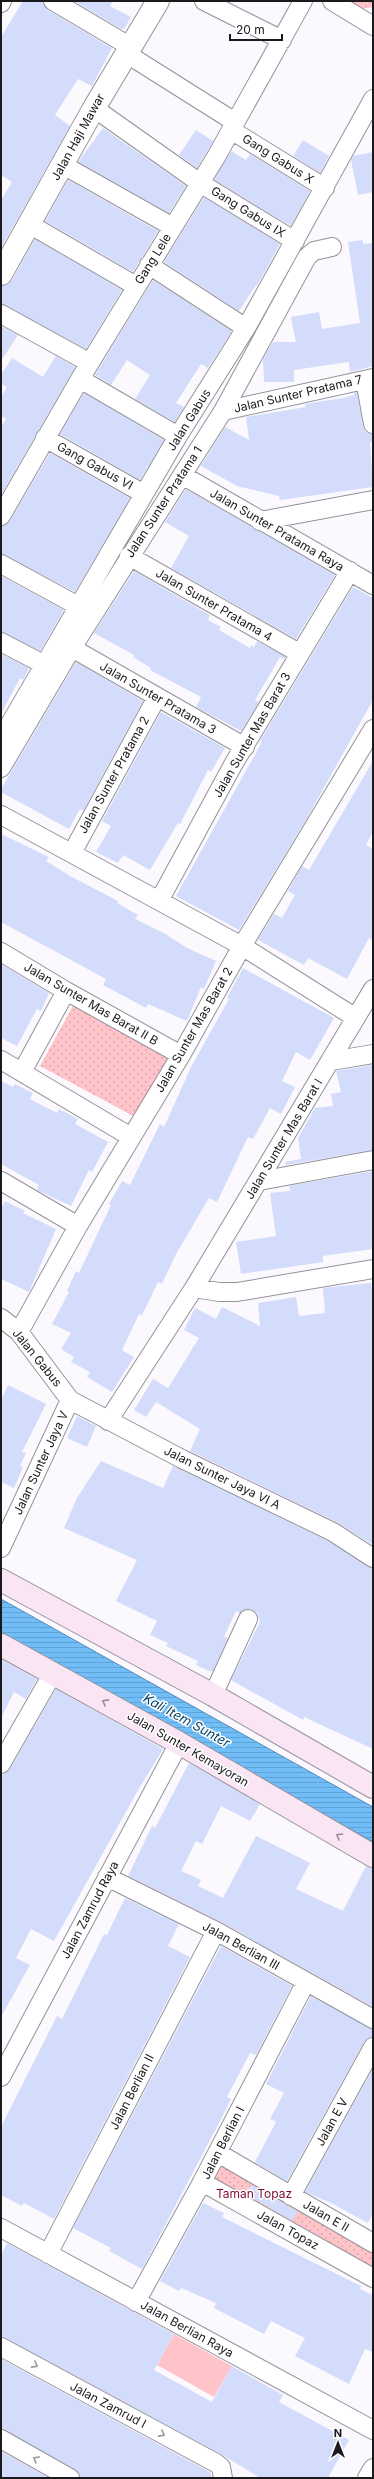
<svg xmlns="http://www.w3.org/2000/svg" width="374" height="2479" viewBox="0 0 374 2479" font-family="Inter,sans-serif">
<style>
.grass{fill:#ffc3ca}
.park{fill:url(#park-dots)}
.water{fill:url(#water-rules);stroke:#578cb6}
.building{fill:#d4dcfc}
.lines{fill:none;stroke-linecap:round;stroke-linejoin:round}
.minor-casing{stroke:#95919a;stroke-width:20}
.tertiary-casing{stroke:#95919a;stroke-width:24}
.secondary-casing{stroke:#95919a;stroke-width:24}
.minor{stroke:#fff;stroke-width:18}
.tertiary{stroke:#fff;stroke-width:22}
.secondary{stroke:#fae5f4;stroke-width:22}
.oneway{stroke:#968993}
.oneway2{stroke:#989899}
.labels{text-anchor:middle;stroke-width:3;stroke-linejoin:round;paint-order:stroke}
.street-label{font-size:12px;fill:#1b191c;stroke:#fff}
.park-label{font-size:12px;fill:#7d0c30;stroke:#fff}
.water-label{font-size:13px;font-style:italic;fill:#034167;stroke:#fff}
</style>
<defs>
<pattern id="park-dots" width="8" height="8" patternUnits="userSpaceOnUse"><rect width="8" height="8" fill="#ffc3ca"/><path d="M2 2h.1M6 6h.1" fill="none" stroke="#daa7ad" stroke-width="1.8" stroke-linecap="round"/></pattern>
<pattern id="water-rules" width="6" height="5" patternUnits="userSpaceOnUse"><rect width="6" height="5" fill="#71bdf8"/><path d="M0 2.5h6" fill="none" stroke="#61a2d4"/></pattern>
</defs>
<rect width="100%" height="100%" fill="#fbf8fe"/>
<path class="grass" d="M174 2334 232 2366 214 2397 157 2365Z"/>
<path class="park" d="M341 1H373V7L357 10Z
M74 1004 173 1057 139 1119 40 1066Z
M220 2157 373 2247V2275L206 2181Z"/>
<path class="water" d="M1 1599 373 1807V1842L1 1633Z"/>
<path class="building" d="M23 1H43L48 10 112 48 92 86 78 79 55 115 70 126 1 248V200L12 182 1 175V37Z
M74 1H113L110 6 131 17 124 29H121Z
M103 128 186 186 169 213 78 162Z
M196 130 213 141 197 168 179 155Z
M303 140 329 156 320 173 293 156Z
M231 151 246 160 250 154 310 191 291 226 214 180Z
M373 152V192L358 195 351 160 353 156Z
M68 180 158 231 133 272 45 221Z
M204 197 280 244 257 286 256 285 239 311 164 262Z
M35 239 122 290 86 349 1 304V286L12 280Z
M363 240V244L373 243V366L350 372 349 362 294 370V382H264L263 359 273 342H296L291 317 319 312 322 329 360 323 348 242Z
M153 280 232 331 208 368 201 364 176 403 184 407 175 422 135 399 150 375 127 360 111 385 95 375Z
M1 326 18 335 1 361Z
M56 356 75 367 1 495V427L6 419 1 416V397L7 387 1 384V375L12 358 43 377Z
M357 392 363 426 365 431 372 434 373 442H370L373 487 280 500 279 496 237 486 201 466 225 427 249 440 246 417 306 407 305 404 343 398 354 395V393Z
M84 393 164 440 148 467 145 466 147 468 140 480 60 434Z
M50 453 130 498 75 592 1 554V526L10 521Z
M186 489 335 575 296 639 171 568 189 536 165 522Z
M134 571 210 615 208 620 221 627 219 630 250 648 251 645 254 647 257 641 286 657 284 659 280 657 255 700 259 702 241 731 196 707 201 697 150 670 151 668 133 657 134 655 94 633Z
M1 576 64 610 40 651 1 632Z
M353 587 373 598V700L307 818 239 930 176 896 262 742 260 741Z
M1 654 29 668 23 680 20 678 1 714Z
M76 662 143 701 83 811 80 809 69 829 1 792V789Z
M161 712 225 748 211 772 208 770 180 824 178 823 150 870 123 855 118 863 96 852 111 826 102 821Z
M373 761V832L366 845 373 849V940L369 938 347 979 308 958 304 965 258 940 274 914 282 918 295 895 288 891 302 866 309 870Z
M1 834 49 857 46 861 70 876 118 901 117 903 138 915 135 919 164 933 187 948 216 961 204 989 201 987 187 1021 148 1004 146 1008 103 985 106 979 1 922Z
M1 964 49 993 41 1011 37 1009 17 1046 1 1038Z
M243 968 334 1018 310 1060 296 1052 282 1081 295 1087 281 1114 270 1108 253 1139 248 1137 217 1202 209 1198 176 1254 162 1284 158 1282 142 1315 139 1314 122 1350 134 1357 112 1392 87 1377 90 1372 71 1362 74 1357 61 1349 71 1333 52 1324 69 1292 67 1291 76 1271 79 1273 111 1205 109 1204 122 1181 130 1185 160 1124 164 1127 191 1067 229 999 227 998Z
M373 1065V1150L286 1165 285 1162 301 1159 298 1138 315 1108 333 1106 331 1094 341 1092 336 1071Z
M1 1081 13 1087 15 1084 33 1093 30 1099 57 1113 59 1109 78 1119 75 1124 108 1142 92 1172 89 1170 71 1206 37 1190 39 1185 1 1164Z
M373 1171V1249L323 1256V1262L241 1274 236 1242 276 1236 270 1193 290 1191 289 1186Z
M5 1201 25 1211 23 1213 56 1229 29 1292 1 1279V1208Z
M371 1283 373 1298V1545L338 1523 190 1451 200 1429 156 1402 146 1417 134 1410 153 1379 168 1388 199 1338 184 1330 195 1308 216 1319 222 1307 260 1326 258 1303 296 1297 299 1316 325 1313 323 1288Z
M8 1385 46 1404 22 1452 26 1453 20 1466 23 1467 14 1488 1 1482V1400Z
M77 1416 96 1426 87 1447 67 1438Z
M101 1461 163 1488 173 1466 328 1541 373 1568V1749L304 1717 303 1720 231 1680 260 1622 257 1613 253 1610 247 1609 240 1613 236 1611 224 1637 228 1638 213 1671H209L196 1665 198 1661 166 1646 168 1643 150 1635 157 1621 116 1601 137 1560 64 1528 77 1498Z
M1 1659 37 1679 26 1699 14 1692 1 1718Z
M56 1689 163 1749 137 1792 54 1941 31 1929 16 1958 30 1965 1 2017V1776L10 1769Z
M189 1763 260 1804 250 1821 221 1806 202 1844 196 1841 181 1871 201 1880 198 1886 223 1898 256 1836 310 1863 296 1889 343 1911 366 1866 373 1868V2007L221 1922 128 1876 152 1826 155 1828Z
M125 1898 179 1924 168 1946 190 1957 54 2219 24 2203 22 2206 1 2195V2127L57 2016 62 2019 104 1934 107 1935Z
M221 1946 292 1986 256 2055 250 2053 240 2072 227 2097 231 2099 219 2123 142 2269 109 2251 111 2248 73 2228Z
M311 1996 373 2029V2037L364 2042 287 2181 255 2162 276 2122 270 2119 284 2093 266 2084Z
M373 2069V2213L368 2223 329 2202 305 2192Z
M251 2185 298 2211 292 2221 246 2194Z
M203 2203 224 2213 222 2217 361 2286 360 2289 373 2295V2352L365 2349 349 2384 295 2356 305 2338 271 2321 264 2334 214 2308 216 2303 181 2288 179 2291 160 2281Z
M7 2243 174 2334 154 2370 212 2402 232 2366 283 2395 279 2402 349 2440 328 2478H260L221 2454 1 2337V2255Z
M1 2359 210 2472 212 2478H80L75 2469 1 2429Z
M1 2451 49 2478H1Z"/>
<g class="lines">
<g class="minor-casing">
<path id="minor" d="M53 1 131 47
M204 1 282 40
M332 1 373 26
M1 3 2 1
M127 54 235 122
M94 108 200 183 295 241
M231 130 325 188
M63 165 173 227
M29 224 136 286
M149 265 246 328
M1 314 90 363
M80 379 178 436
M365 380 373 424
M223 411 373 378
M45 438 144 494
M182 475 373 585
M1 516 80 379 216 157 303 1
M260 521 373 500
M129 556 299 653
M1 564 80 607
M1 642 45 665
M72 648 245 747
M1 739 178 436 246 328 373 99
M1 768 72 648 223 411 307 257 314 251 332 247
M1 815 242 946 356 1018
M72 853 157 697
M159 901 234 763 350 571
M1 952 66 991 181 1055
M1 1060 131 1137
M331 1061 373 1054
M22 1072 66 991
M1 1181 78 1226
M259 1181 373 1160
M194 1288 219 1292H237L373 1269
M1 1318 19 1332 70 1400 182 1459 333 1532 373 1558
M19 1332 78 1226 181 1055 242 946 373 729
M108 1421 194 1288 373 989
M1 1548 70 1400
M213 1695 248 1619
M1 1764 53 1673
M107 1877 216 1931 373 2019
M1 2077 179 1743
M218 2153 373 2243
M202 2182 373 2278
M291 2196 373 2047
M1 2228 373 2430
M48 2254 216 1931
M136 2302 202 2182 306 1982
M1 2347 216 2463 221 2467 223 2478
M1 2439 70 2478
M367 2478 373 2468"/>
</g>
<g class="tertiary-casing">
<path id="tertiary" d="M1 274 94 108 158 1"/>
</g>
<g class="secondary-casing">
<path id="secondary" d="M1 1580 213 1695 373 1787
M1 1645 179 1743 373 1856"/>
</g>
<use href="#minor" class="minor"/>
<use href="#tertiary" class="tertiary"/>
<use href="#secondary" class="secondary"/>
</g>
<defs><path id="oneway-chevron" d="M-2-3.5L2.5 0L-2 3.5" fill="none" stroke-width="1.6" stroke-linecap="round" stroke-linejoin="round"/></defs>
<g class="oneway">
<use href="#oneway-chevron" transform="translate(105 1702) rotate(-151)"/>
<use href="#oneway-chevron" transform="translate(339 1836) rotate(-150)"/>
</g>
<g class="oneway2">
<use href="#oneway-chevron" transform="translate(35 2365) rotate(28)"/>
<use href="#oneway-chevron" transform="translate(162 2434) rotate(28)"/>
<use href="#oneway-chevron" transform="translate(36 2459) rotate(-150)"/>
</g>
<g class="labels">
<g class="street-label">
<text transform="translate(78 137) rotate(-61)" y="4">Jalan Haji Mawar</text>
<text transform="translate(278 159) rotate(32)" y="4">Gang Gabus X</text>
<text transform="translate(248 212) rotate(32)" y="4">Gang Gabus IX</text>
<text transform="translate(153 259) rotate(-58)" y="4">Gang Lele</text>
<text transform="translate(298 394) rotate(-13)" y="4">Jalan Sunter Pratama 7</text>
<text transform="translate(189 420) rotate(-58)" y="4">Jalan Gabus</text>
<text transform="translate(95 466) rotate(29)" y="4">Gang Gabus VI</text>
<text transform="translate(164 502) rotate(-57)" y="4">Jalan Sunter Pratama 1</text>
<text transform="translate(277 530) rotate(30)" y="4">Jalan Sunter Pratama Raya</text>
<text transform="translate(214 605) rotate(30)" y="4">Jalan Sunter Pratama 4</text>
<text transform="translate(158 698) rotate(30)" y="4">Jalan Sunter Pratama 3</text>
<text transform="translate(252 735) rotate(-60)" y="4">Jalan Sunter Mas Barat 3</text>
<text transform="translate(114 775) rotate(-61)" y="4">Jalan Sunter Pratama 2</text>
<text transform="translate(91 1004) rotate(30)" y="4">Jalan Sunter Mas Barat II B</text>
<text transform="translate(194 1030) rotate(-60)" y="4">Jalan Sunter Mas Barat 2</text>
<text transform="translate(284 1139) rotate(-59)" y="4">Jalan Sunter Mas Barat I</text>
<text transform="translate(37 1358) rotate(51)" y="4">Jalan Gabus</text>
<text transform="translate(41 1463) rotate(-65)" y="4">Jalan Sunter Jaya V</text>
<text transform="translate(222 1478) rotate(26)" y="4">Jalan Sunter Jaya VI A</text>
<text transform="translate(188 1749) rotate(30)" y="4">Jalan Sunter Kemayoran</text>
<text transform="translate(90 1910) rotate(-62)" y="4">Jalan Zamrud Raya</text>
<text transform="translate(241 1946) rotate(29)" y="4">Jalan Berlian III</text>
<text transform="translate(132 2092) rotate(-63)" y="4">Jalan Berlian II</text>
<text transform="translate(332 2122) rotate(-61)" y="4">Jalan E V</text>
<text transform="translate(223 2143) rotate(-63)" y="4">Jalan Berlian I</text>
<text transform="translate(326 2216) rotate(30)" y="4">Jalan E II</text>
<text transform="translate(288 2230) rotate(29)" y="4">Jalan Topaz</text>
<text transform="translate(187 2329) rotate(29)" y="4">Jalan Berlian Raya</text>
<text transform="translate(108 2405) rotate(28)" y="4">Jalan Zamrud I</text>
</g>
<g class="park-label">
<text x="254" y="2198">Taman Topaz</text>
</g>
<g class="water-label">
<text transform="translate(187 1720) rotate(29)" y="5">Kali Item Sunter</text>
</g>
</g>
<rect width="374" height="2479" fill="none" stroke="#1b191c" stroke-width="4"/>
<g transform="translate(338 2443)" stroke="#ffffff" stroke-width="3" paint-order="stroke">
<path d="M0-3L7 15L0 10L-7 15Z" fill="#1b191c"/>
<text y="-6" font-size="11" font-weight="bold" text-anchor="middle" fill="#1b191c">N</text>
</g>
<path d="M230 34v6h52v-6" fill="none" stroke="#1b191c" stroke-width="2"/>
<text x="236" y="34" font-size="12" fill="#1b191c" stroke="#ffffff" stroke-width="3" paint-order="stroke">20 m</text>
</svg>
